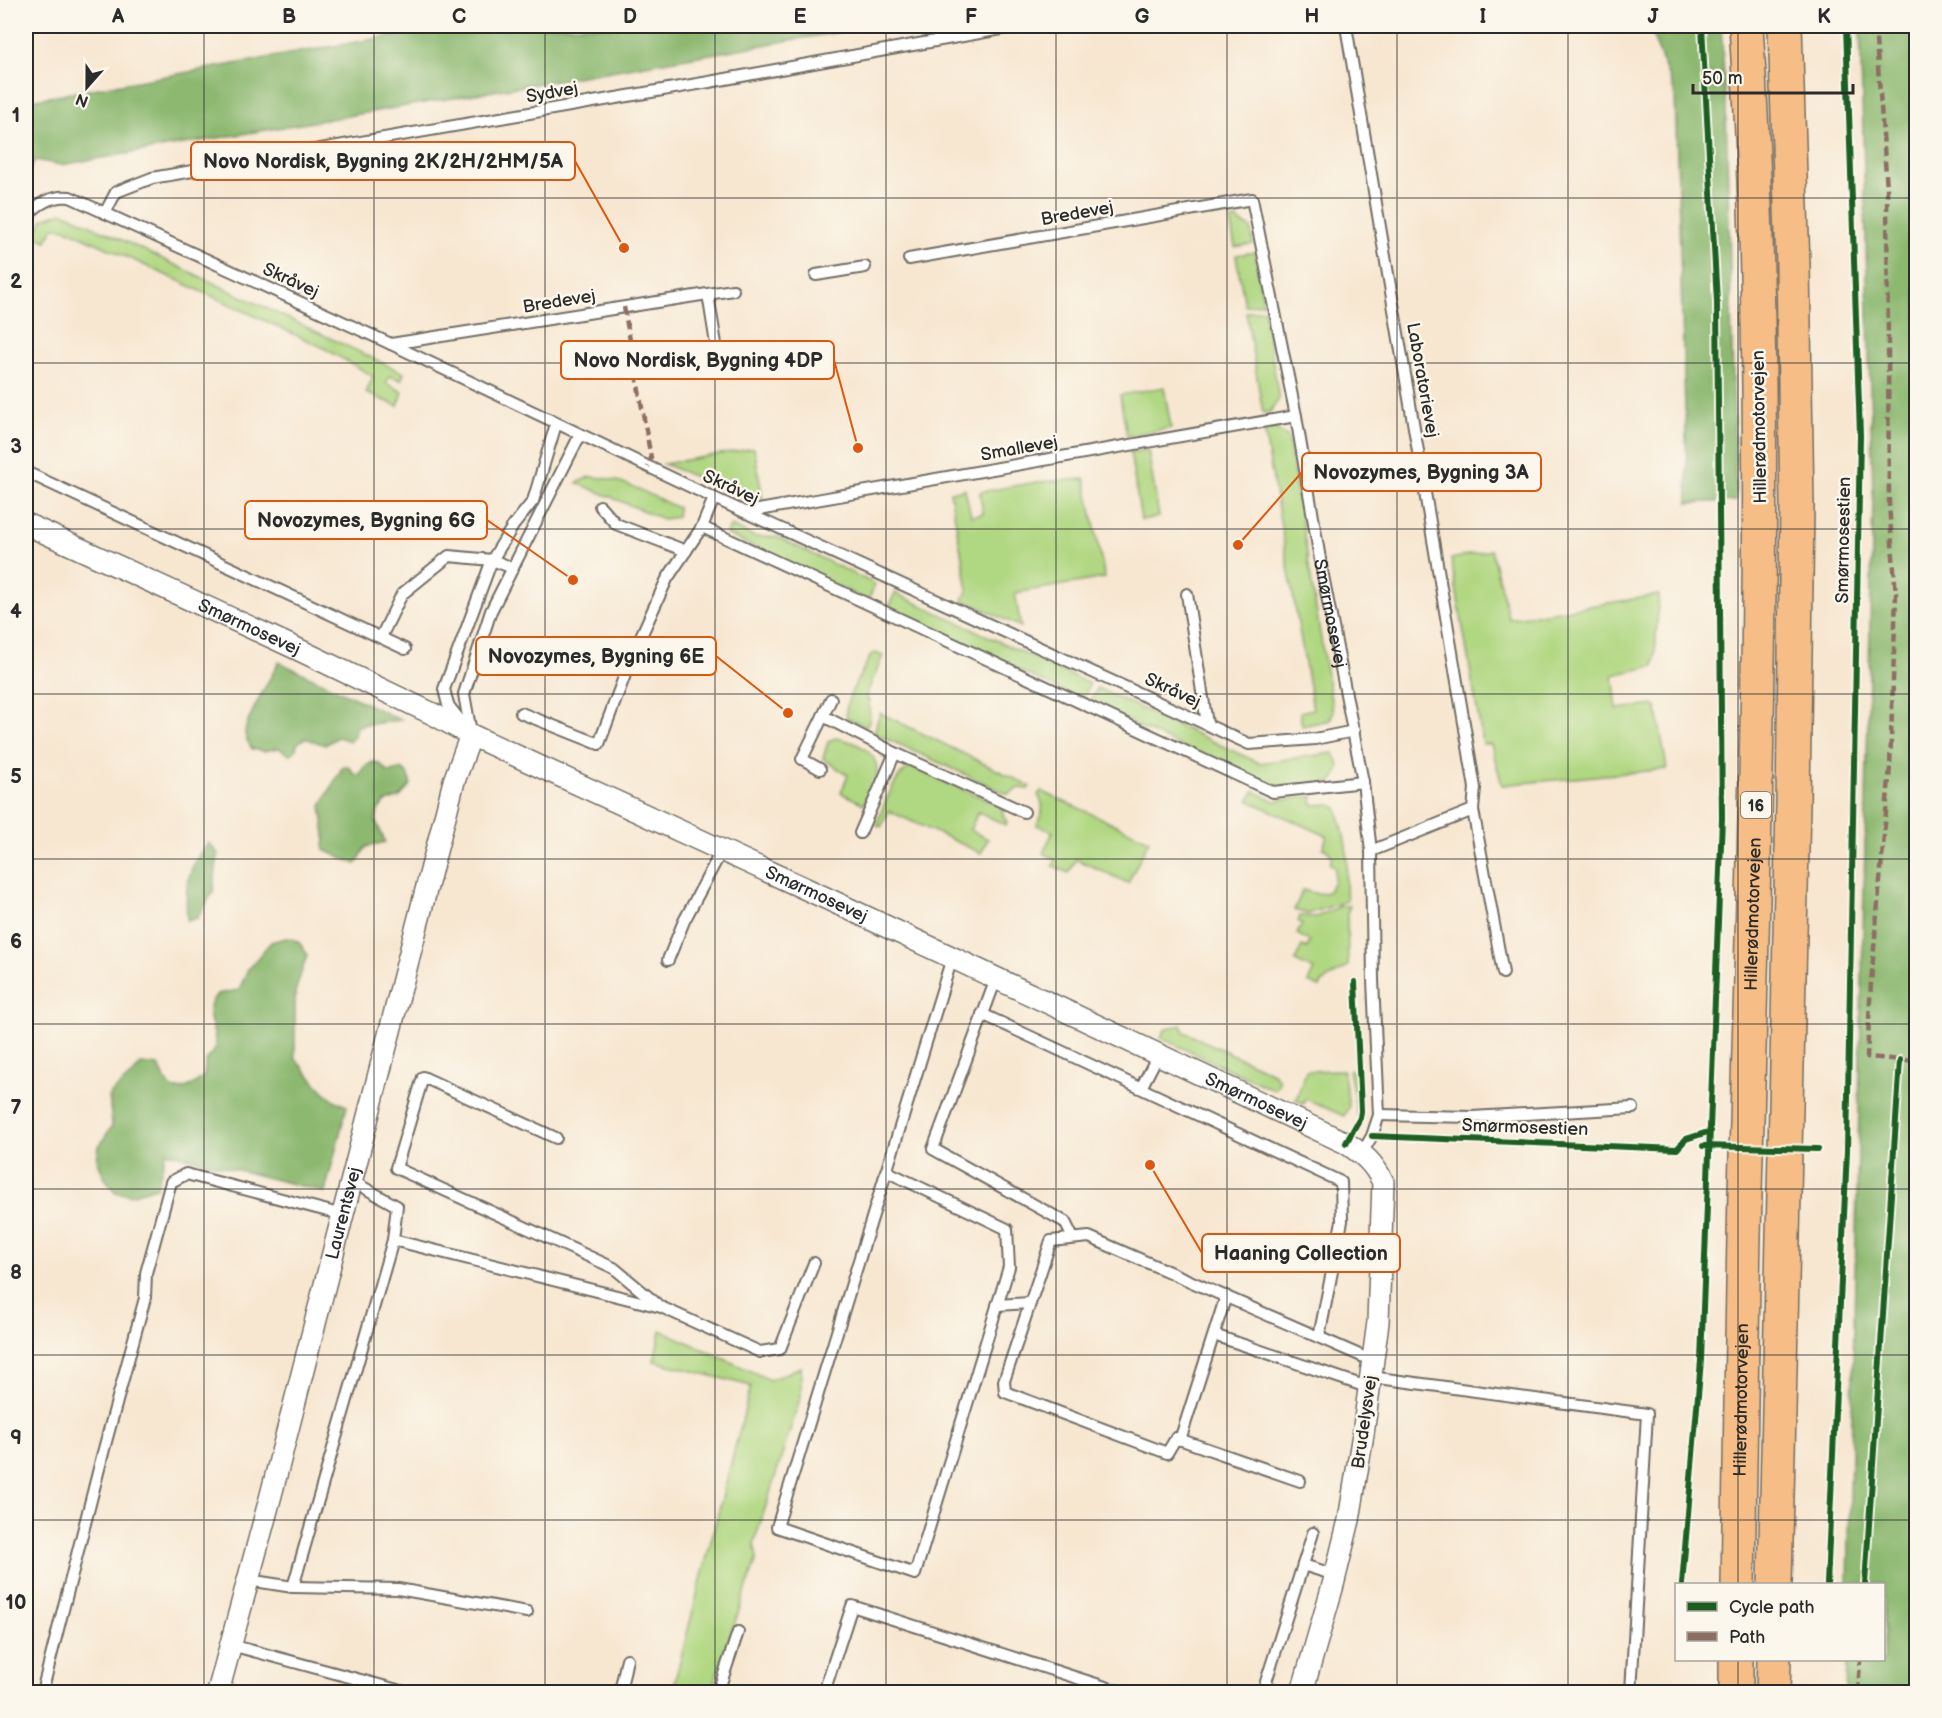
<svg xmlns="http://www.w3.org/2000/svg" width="1942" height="1718" viewBox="0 0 1942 1718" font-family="'Balsamiq Sans',sans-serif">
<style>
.green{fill:#b0d781;stroke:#6e8156;stroke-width:1.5}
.forest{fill:#8cb86f;stroke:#5c724d;stroke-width:1.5}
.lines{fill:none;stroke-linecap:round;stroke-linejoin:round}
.lane-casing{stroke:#726d65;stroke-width:14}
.street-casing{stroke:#726d65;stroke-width:24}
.highway-casing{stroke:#726d65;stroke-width:36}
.lane{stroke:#fff;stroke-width:10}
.street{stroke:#fff;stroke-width:21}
.highway{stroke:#f6be86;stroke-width:33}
.quiet{stroke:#8d6e63;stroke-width:4.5;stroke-dasharray:9 4.5;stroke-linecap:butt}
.cycleway-casing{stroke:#fbf7ec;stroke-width:10}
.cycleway{stroke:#1b5e20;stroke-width:6}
.grid{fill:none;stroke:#2b2b2b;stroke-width:1.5;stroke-opacity:0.55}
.labels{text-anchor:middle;stroke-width:5;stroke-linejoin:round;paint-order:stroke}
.shield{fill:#fbf7ec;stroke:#696865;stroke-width:1.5}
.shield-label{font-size:16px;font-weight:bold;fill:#2b2b2b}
.street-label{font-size:18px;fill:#2b2b2b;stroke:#fbf7ec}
.leader{fill:none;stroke:#df570e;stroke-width:2}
.callout-dot{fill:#df570e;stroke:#fbf7ec;stroke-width:2}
.callout{fill:#fbf7ec;stroke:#df570e;stroke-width:2}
.callout-label{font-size:20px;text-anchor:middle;font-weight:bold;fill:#2b2b2b}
.neatline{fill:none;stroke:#2b2b2b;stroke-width:2}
.grid-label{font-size:20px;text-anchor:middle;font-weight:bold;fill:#2b2b2b}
</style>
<rect width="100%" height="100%" fill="#fbf7ec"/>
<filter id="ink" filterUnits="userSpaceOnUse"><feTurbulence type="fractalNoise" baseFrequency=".0167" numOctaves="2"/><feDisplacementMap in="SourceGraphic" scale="12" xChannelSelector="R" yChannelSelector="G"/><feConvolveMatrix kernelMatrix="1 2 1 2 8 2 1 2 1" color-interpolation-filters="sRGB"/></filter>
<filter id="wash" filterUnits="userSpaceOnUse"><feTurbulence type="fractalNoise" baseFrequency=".008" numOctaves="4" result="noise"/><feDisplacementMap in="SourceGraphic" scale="24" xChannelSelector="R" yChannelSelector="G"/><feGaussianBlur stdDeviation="1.35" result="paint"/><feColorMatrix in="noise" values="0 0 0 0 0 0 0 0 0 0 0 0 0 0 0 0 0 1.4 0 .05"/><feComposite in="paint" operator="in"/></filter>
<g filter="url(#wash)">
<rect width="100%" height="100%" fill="#f7e7d1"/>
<path class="green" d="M63 212 404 373 401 380 390 376 386 383 403 392 398 406 366 393 373 376 322 347 66 229 54 227 47 241 35 236 43 219Z
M1235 219 1251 228 1253 244 1235 247 1230 220Z
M1255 252 1263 303 1245 306 1236 255Z
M1264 309 1279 399 1270 412 1263 413 1246 312Z
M1164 387 1171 428 1127 436 1120 395Z
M1273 427 1288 437 1333 713 1330 720 1302 726 1300 712 1313 709 1264 429Z
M754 448 764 505 664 464Z
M1148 450 1159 517 1141 520 1130 452Z
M589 477C620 476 651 496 678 508L677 517 663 519 577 483Z
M1085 479 1105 578 1015 593 1021 627 963 600 968 589 950 492 965 489 971 516 983 514 980 492 1037 482Z
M731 526 755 537H777L875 584 868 601 726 534Z
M1491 550 1509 619 1659 595 1654 666 1613 675 1617 709 1656 705 1667 769 1502 785 1491 744H1483L1451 559Z
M895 593 1090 684 1082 700 888 609Z
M875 653 883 656 865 698 869 700 870 719 866 727 847 718C842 702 863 671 871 655Z
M1097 688 1259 763 1333 753C1342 765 1340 770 1332 782L1272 789 1090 704Z
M880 713 1030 786 1028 789 1019 788 1008 794 874 733Z
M835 738C855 741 882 752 876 777 874 786 868 795 864 804L841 793 848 775 823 759 828 742Z
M911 767 1002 806 1003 815 1007 822 1006 825 978 812 970 830 988 839 981 853 889 811 881 827 876 824C883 809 895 772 911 767Z
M1041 791 1149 840 1128 883 1076 859 1069 873 1053 866 1056 860 1043 853 1053 832 1037 825C1043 814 1045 805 1038 795Z
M1254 791 1274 801 1313 796 1312 802 1315 805 1329 804 1337 808C1341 824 1347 841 1347 859 1347 873 1345 887 1347 901L1308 914 1294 910 1303 890 1317 894 1328 892 1334 881 1335 868 1330 863 1332 857 1328 851 1323 848 1327 836 1249 801Z
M1341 906H1350L1347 913 1348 966 1323 982 1320 987 1308 982 1314 970 1295 961 1302 946 1307 948 1310 941 1297 934 1302 923 1298 922 1300 916 1316 917Z
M1181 1025 1184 1032 1273 1073 1279 1079 1278 1086 1274 1090 1161 1038 1166 1028Z
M1343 1070 1349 1106 1344 1116 1306 1099 1304 1104 1296 1100 1306 1071Z
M1349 1070H1357L1358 1116Z
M661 1330 770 1380 801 1367V1396L754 1543 757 1558 711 1692H672L751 1386 654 1361Z"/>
<path class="forest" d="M446 26H874L61 165 35 160 26 178V101Z
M1649 26H1721L1726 110 1736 501 1688 503 1675 94Z
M1860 26H1916V1692H1846L1847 1660H1884V1584H1848L1873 497Z
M279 662 401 720 357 726 355 735 350 741 338 737 325 745 305 738 297 744 296 749 290 755 279 748 264 751 252 749C249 744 245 738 245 732 246 718 271 677 279 662Z
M373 762 379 763 389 773 401 769C408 772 409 778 411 785L400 797 386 802 378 810 376 821 385 842 366 847 356 864 324 850 325 835 321 806 343 766H348L356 775H359L364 767Z
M209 843 218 854 213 892 197 918 187 921C185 890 186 866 209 843Z
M286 938C299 939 301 944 307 955L295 992V1058C310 1075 324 1098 347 1106L325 1192 166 1152 157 1187 130 1195 115 1192 104 1177 97 1160 99 1146 112 1126 109 1095 134 1073 141 1064 158 1066C163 1071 163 1077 167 1083 177 1097 195 1084 204 1076 205 1071 204 1066 206 1061 209 1055 215 1051 215 1045 216 1022 200 1015 217 994L239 990 248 969 271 942Z"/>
</g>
<g filter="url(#ink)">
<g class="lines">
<g class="lane-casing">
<g id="lane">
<path d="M1346 26 1475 788 1473 810 1371 851"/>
<path d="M105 213 116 192 152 178 709 82 1018 26"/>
<path d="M26 217C38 203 52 195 70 197L391 344 714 498 1249 744 1315 739 1354 731"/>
<path id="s1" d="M909 259 1252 199 1296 416 1321 565 1363 782 1371 851 1373 980 1379 1115 1372 1136 1362 1153"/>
<path d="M816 275 865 267"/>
<path d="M708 294 720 369"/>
<path d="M391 344 733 290"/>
<path d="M26 472 405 649"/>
<path d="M600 506 616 524 686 551"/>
<path d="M747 512 1296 416"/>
<path d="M702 527 1273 792 1363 782"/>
<path d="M1187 594 1207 724"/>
<path d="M381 637 402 594 449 556 492 560 513 568"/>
<path d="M521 713 599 744 632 656 667 579 702 527 714 498"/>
<path d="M823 716 831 699"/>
<path d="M464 725 448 705 444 689 492 560 513 526 533 501 556 424"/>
<path d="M471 733 464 694 491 611 580 435"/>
<path d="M820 769 802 759 823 716 895 753 1024 812"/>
<path d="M1473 810 1503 973"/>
<path d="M860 833 895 753"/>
<path d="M668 960 684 921 722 850"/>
<path d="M996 979 933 1149 1065 1222 1073 1238"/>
<path d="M982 1014 1341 1182 1342 1221 1319 1337"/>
<path d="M1141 1088 1158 1055"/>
<path d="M1379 1115 1472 1117 1633 1108"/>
<path d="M556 1138 423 1077 396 1168 614 1268 657 1304"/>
<path d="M886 1171 1007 1229 1009 1267 915 1574 777 1527 952 958"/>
<path d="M352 1181 397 1206 393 1240 661 1307 760 1352 780 1349 814 1263"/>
<path d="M997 1305 1030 1303"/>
<path d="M1214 1335 1370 1388"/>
<path d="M1371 1377 1647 1414 1631 1692"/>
<path d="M1180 1440 1226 1296"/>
<path d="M1300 1481 1176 1438 1167 1453 1005 1392 1004 1381 1051 1241 1089 1237 1373 1361"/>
<path d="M1303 1565 1335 1575"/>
<path d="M248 1580 293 1587 393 1240"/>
<path d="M293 1587 398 1589 527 1612"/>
<path d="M231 1645 405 1692"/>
<path d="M42 1692 104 1449 145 1298 146 1273 171 1182 186 1174 343 1215"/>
<path d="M620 1692 627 1659"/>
<path d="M718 1692 738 1632"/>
<path d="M824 1692 852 1606 1121 1692"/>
<path d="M1279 1692 1265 1685 1313 1533"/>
</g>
</g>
<g class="street-casing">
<g id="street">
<path id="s2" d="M26 524 293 647 435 715 471 735 830 900 1346 1143C1364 1155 1373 1162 1383 1182L1378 1322 1363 1434 1349 1520 1333 1585 1302 1692"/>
<path id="s3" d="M218 1692 271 1495 454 781 471 735"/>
</g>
</g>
<g class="highway-casing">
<g id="highway">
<path id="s4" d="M1738 1584C1741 1430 1742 1276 1747 1122 1757 757 1770 391 1746 26"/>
<path d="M1775 1584 1793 804 1797 506 1793 266 1785 26"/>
<path d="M1736 1692V1660"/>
<path d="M1773 1692 1774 1660"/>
</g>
</g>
<use href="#lane" class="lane"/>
<use href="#street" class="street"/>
<use href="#highway" class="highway"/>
<path class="quiet" d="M1875 26 1887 188 1889 505 1896 595 1890 767 1871 982 1867 1057 1916 1061
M624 307 651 458 648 467
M1858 1692 1860 1660"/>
<g class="cycleway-casing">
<path id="cycleway" d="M1372 1136 1677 1149 1686 1139 1711 1131
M1346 1143 1360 1118 1361 1111 1355 982
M1703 1146 1818 1149
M1682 1584 1701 1360 1722 818 1717 302 1702 26
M1827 1584 1847 1150 1860 435 1846 26
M1865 1584 1900 1060"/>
</g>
<use href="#cycleway" class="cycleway"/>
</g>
</g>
<path class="grid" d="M204 26V1692M374 26V1692M545 26V1692M715 26V1692M886 26V1692M1056 26V1692M1227 26V1692M1397 26V1692M1568 26V1692M1738 26V1584M26 198H1916M26 363H1916M26 529H1916M26 694H1916M26 859H1916M26 1024H1916M26 1189H1916M26 1355H1916M26 1520H1916M1738 1660V1692"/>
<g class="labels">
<rect class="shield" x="1741" y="792" width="30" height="26" rx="4.5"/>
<g class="shield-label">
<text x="1756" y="811">16</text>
</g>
<g class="street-label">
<text transform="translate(552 92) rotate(-10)" y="6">Sydvej</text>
<text transform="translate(1077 213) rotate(-10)" y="6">Bredevej</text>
<text transform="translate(291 280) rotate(25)" y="6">Skråvej</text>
<text transform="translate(559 301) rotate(-9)" y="6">Bredevej</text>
<text transform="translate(1423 380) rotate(80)" y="6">Laboratorievej</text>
<text transform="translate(1759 427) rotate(-91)" y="6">Hillerødmotorvejen</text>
<text transform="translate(1019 448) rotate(-10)" y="6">Smallevej</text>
<text transform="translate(731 487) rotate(25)" y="6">Skråvej</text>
<text transform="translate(1843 540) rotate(-89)" y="6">Smørmosestien</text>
<text dy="6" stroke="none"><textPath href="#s1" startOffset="770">Smørmosevej</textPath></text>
<text dy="6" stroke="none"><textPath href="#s2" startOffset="246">Smørmosevej</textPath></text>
<text transform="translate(1173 690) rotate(25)" y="6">Skråvej</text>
<text dy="6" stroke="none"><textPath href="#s2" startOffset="873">Smørmosevej</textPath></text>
<text dy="6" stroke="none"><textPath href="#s4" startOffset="670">Hillerødmotorvejen</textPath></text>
<text dy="6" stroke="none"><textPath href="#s2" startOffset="1359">Smørmosevej</textPath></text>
<text transform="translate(1525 1127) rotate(2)" y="6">Smørmosestien</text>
<text dy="6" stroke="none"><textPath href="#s3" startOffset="495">Laurentsvej</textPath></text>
<text dy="6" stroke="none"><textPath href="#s4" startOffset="184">Hillerødmotorvejen</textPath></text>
<text transform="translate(1364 1422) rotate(-82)" y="6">Brudelysvej</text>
</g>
</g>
<path class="leader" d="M624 248L575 161M858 448L834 360M1238 545L1302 472M573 580L487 520M788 713L716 656M1150 1165L1202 1253"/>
<g class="callout-dot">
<circle cx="624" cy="248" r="6"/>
<circle cx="858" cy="448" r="6"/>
<circle cx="1238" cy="545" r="6"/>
<circle cx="573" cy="580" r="6"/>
<circle cx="788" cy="713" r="6"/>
<circle cx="1150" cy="1165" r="6"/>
</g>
<g class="callout">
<rect x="191" y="142" width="384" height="38" rx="6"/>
<rect x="561" y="341" width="273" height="38" rx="6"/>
<rect x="1302" y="453" width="239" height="38" rx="6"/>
<rect x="245" y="501" width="242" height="38" rx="6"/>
<rect x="476" y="637" width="240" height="38" rx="6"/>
<rect x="1202" y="1234" width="198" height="38" rx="6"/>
</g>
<g class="callout-label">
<text x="383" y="168">Novo Nordisk, Bygning 2K/2H/2HM/5A</text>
<text x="698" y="367">Novo Nordisk, Bygning 4DP</text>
<text x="1421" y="479">Novozymes, Bygning 3A</text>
<text x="366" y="527">Novozymes, Bygning 6G</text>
<text x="596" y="663">Novozymes, Bygning 6E</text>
<text x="1301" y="1260">Haaning Collection</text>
</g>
<rect width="1942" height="1718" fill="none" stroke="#fbf7ec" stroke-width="66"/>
<rect x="1675" y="1583" width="210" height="78" fill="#fbf7ec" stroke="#a8a59f" stroke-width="1.5"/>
<rect x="1687" y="1602" width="30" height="9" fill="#1b5e20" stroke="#a8a59f" stroke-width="1.5"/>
<text x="1729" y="1613" font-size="18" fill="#2b2b2b">Cycle path</text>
<rect x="1687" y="1632" width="30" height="9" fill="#8d6e63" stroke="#a8a59f" stroke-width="1.5"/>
<text x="1729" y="1643" font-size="18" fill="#2b2b2b">Path</text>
<g transform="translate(87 87) rotate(201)" stroke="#fbf7ec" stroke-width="4.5" paint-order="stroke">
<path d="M0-4.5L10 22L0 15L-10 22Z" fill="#2b2b2b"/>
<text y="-9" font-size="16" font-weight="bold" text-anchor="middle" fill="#2b2b2b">N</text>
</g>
<path d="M1693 84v9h160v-9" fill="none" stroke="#2b2b2b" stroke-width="3"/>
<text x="1702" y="84" font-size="18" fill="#2b2b2b" stroke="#fbf7ec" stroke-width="4.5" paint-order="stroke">50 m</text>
<rect x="33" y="33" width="1876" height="1652" class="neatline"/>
<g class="grid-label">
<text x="118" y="23">A</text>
<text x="289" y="23">B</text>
<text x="459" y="23">C</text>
<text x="630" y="23">D</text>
<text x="800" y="23">E</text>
<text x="971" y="23">F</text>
<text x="1142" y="23">G</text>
<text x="1312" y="23">H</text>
<text x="1483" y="23">I</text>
<text x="1653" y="23">J</text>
<text x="1824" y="23">K</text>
<text x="16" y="122">1</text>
<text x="16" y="288">2</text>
<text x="16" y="453">3</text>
<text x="16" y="618">4</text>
<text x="16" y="783">5</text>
<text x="16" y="948">6</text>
<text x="16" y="1114">7</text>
<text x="16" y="1279">8</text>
<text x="16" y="1444">9</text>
<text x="16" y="1609">10</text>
</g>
</svg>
